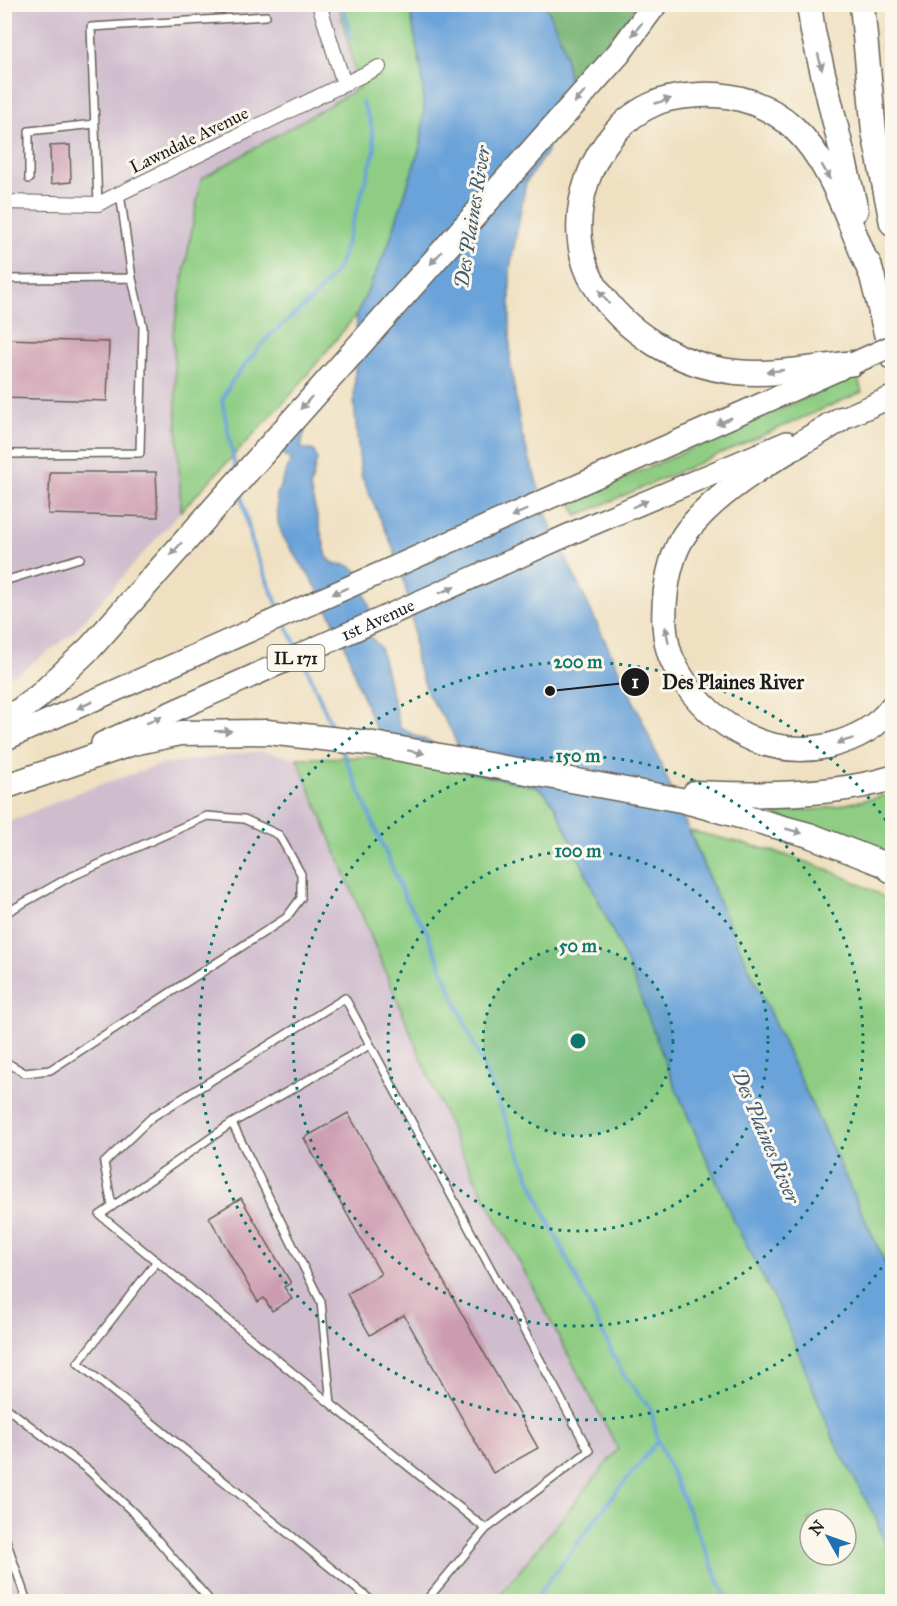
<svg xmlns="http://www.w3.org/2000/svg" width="897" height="1606" viewBox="0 0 897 1606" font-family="'IM FELL Great Primer',serif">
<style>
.industrial{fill:#cfbdce}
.green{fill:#8ecd83;stroke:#557450;stroke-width:1.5;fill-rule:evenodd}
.forest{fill:#72b071;stroke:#476646;stroke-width:1.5}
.water{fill:#6ba3d9;stroke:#44607a;stroke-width:1.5}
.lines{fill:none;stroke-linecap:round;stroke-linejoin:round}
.stream{stroke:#6ba3d9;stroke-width:4}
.building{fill:#cc9bb0}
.lane-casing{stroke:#666156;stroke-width:10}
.street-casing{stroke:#666156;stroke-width:16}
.primary-casing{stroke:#666156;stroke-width:24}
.highway-casing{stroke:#666156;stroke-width:27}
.lane{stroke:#fff;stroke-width:7}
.street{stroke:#fff;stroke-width:14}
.primary{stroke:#fff;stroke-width:21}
.highway{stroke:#fff;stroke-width:24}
.primary-bridge-casing{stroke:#666156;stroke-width:24;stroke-linecap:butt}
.primary-bridge{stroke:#fff;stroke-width:21}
.oneway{fill:#999}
.ring{fill:none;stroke:#0f766e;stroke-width:3;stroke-dasharray:3 6}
.labels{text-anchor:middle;stroke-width:6;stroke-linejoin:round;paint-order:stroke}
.shield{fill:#fbf7ec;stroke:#5f5e5a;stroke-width:1.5}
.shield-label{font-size:16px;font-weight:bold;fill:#1c1c1c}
.street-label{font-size:18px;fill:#1c1c1c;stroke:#fbf7ec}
.water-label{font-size:20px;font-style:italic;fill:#405971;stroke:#fbf7ec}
.centre{fill:#0f766e;stroke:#fbf7ec;stroke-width:3}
.ring-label{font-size:18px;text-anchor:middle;font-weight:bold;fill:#0f766e;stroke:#fbf7ec;stroke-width:6;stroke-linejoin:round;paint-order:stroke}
.leader{fill:none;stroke:#1c1c1c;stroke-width:2}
.callout-dot{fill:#1c1c1c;stroke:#fbf7ec;stroke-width:2}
.mark-label{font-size:18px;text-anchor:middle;font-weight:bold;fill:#fff}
.callout-label{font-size:20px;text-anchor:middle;font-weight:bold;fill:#1c1c1c;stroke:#fbf7ec;stroke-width:6;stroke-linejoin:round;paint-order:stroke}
</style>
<rect width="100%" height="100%" fill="#fbf7ec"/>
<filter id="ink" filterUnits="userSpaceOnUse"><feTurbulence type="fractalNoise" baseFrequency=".0167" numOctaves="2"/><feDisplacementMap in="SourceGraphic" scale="12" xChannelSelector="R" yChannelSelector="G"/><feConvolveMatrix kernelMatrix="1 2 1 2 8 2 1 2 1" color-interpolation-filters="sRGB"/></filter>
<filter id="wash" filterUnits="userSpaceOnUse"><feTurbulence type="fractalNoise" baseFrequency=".008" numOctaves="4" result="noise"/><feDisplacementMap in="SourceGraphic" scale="24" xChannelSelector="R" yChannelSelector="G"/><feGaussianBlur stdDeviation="1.35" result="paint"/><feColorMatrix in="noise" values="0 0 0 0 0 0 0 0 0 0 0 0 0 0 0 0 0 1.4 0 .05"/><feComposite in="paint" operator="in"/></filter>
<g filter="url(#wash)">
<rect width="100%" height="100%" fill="#efe0c1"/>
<path class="industrial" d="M5 5H339L359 88 201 179 173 334 181 511 71 635 20 672 5 679Z
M261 751 297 758 456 1142 618 1449 495 1601H5L4 824 81 791 162 764Z"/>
<path class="green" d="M339 5H409L422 74 424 109 421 144 389 243 372 284 357 314 289 397 181 511 173 334 201 179 359 88Z
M857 375 862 392 577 516 571 502Z
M374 757 468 772 535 786 545 793 555 806 629 967 673 1082 734 1221 786 1322 834 1440 875 1517 892 1561V1601H495L618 1449 456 1142 297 758ZM810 1519H846V1555H810Z
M892 794V861L770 813 822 809Z
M690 831C759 846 832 864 892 902V1278L723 912Z"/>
<path class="forest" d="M546 5H638L593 60 570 83 563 45Z"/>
<path class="water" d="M409 5H546L563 45 570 83 546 153 526 182 510 268V361L521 431 549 522 640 715 723 912 892 1278V1561L875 1517 834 1440 786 1322 734 1221 673 1082 629 967 555 806 545 793 535 786 468 772 401 761 380 739 359 688 344 641 314 583 283 537 278 522 277 494 291 460 279 452 307 418 301 448 314 451 317 459 310 488 327 557 333 563 350 566 358 572 370 609 364 630 380 647 400 728C422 739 435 745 460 752L451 730 429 696 416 661 412 616 404 581 393 547 361 475 354 403 357 314 389 243 421 144 424 109 422 74Z"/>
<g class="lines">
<path class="stream" d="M343 4 351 38
M236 472 222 400 232 381 268 337 315 297 339 267 375 150 371 123 362 102
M241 494 253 547 280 611
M286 624 298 649
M304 661 334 732
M342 750 406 900 426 930 542 1207 621 1371 651 1410 658 1441 728 1602
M533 1602 613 1496 658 1441"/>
</g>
<g id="blocks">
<path class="building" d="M70 145 71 182 51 184 50 146Z
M4 339 109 342 107 401 4 398Z
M50 472H156L158 517 48 514Z
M348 1113 538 1448 493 1473 404 1315 370 1335 347 1294 381 1274 304 1138Z
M241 1198 291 1283 284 1287 292 1299 272 1311 264 1298 258 1302 209 1217Z"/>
</g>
</g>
<g filter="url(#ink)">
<use href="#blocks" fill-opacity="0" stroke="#666156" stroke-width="1.5"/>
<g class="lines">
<g class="lane-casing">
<path id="lane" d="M29 179V131L95 124
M98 204 91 27 266 16
M4 279 132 278 120 193
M4 454 140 453 143 327 132 278
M4 581 80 558
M4 914 66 879 207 816 244 819 279 835 301 874V898L286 918 50 1070 25 1073 4 1061
M232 1123 321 1302 331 1404 100 1215Z
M232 1123 370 1045
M112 1206 104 1163 152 1117 345 998 589 1451 486 1529 425 1602
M157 1261 78 1363 373 1602
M331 1404 486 1529
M4 1406 88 1470 135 1514 211 1602
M4 1534 27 1602"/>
</g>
<g class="street-casing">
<path id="street" d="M319 4 344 84
M4 202 98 204 379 67"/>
</g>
<g class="primary-casing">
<g id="primary">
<path d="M827 425 892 397"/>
<path d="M4 740 840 369"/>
<path id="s1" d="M102 743 586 527 787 442"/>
</g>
</g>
<g class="highway-casing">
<path id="highway" d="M809 4 813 32 856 210
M862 4 874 132 892 223
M869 264 892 357
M854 363C816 367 775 376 736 372 680 366 624 333 594 284 558 223 591 129 656 103 670 97 686 96 701 95 733 93 768 104 793 127 834 165 850 228 873 278
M841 419C789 452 725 482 687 531 674 548 669 569 666 590 663 612 663 641 673 662 702 720 762 760 828 746 851 740 877 728 892 707
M4 722 38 697 91 647 619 53 655 4
M4 787 133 743 181 733 267 732 368 743 681 800 809 835 883 864 892 871
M695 793C757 796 833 796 892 778"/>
</g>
<use href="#lane" class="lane"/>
<use href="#street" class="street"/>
<use href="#primary" class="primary"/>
<use href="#highway" class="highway"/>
<g class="primary-bridge-casing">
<path id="primary-bridge" d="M854 363 892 346"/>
</g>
<use href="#primary-bridge" class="primary-bridge"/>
</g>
<defs><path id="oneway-solid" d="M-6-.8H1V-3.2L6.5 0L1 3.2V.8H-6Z" transform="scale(1.5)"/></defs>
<g class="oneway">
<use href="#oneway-solid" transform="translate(637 29) rotate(128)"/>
<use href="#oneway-solid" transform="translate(820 62) rotate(76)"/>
<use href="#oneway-solid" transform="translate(580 97) rotate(132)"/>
<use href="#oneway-solid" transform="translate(663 101) rotate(-17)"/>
<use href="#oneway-solid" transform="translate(826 172) rotate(60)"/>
<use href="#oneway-solid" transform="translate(436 258) rotate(132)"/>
<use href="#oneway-solid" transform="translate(604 297) rotate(-126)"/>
<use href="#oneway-solid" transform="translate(775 371) rotate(174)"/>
<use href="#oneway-solid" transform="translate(306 403) rotate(132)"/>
<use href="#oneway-solid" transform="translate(724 421) rotate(156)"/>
<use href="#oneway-solid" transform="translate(640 504) rotate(-23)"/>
<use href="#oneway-solid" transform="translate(519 513) rotate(157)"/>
<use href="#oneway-solid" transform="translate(176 549) rotate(131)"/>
<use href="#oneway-solid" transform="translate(447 590) rotate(-24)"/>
<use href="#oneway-solid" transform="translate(340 591) rotate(156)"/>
<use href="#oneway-solid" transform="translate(667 635) rotate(-101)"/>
<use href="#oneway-solid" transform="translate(85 705) rotate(156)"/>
<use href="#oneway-solid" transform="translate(154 720) rotate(-24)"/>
<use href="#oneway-solid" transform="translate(223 731) rotate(-1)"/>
<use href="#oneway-solid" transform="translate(845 741) rotate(162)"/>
<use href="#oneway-solid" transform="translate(416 752) rotate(10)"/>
<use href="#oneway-solid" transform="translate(794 831) rotate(16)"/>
</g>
</g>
<circle cx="578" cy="1041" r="95" fill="#0f766e" fill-opacity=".12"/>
<g class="ring">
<circle cx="578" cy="1041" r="95"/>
<circle cx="578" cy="1041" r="190"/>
<circle cx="578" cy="1041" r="285"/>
<path d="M892 1253A379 379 0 1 1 892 829"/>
</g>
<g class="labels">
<rect class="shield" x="267.5" y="645" width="57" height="26" rx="4.5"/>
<g class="shield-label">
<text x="296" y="664">IL 171</text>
</g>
<g class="street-label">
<text transform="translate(189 140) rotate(-26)" y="6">Lawndale Avenue</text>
<text dy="6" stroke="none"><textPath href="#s1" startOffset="302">1st Avenue</textPath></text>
</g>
<g class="water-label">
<text transform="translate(472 217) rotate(-81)" y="7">Des Plaines River</text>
<text transform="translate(766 1136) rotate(67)" y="7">Des Plaines River</text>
</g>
</g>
<circle cx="578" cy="1041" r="9" class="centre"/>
<g class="ring-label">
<text x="578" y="668">200 m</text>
<text x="578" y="762">150 m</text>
<text x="578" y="857">100 m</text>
<text x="578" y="952">50 m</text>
</g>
<path class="leader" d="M550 691L635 682"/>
<g class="callout-dot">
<circle cx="550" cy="691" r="6"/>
<circle cx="635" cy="682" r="15"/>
</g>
<g class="mark-label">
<text x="635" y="688">1</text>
</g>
<g class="callout-label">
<text x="733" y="689">Des Plaines River</text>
</g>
<rect width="897" height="1606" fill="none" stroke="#fbf7ec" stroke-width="24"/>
<g transform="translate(828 1537) rotate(310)"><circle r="28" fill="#fbf7ec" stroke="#a29f99" stroke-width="1.5"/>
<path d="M0-4.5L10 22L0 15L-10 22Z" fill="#1f6fb2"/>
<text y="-9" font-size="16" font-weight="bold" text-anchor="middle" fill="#1c1c1c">N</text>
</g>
</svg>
